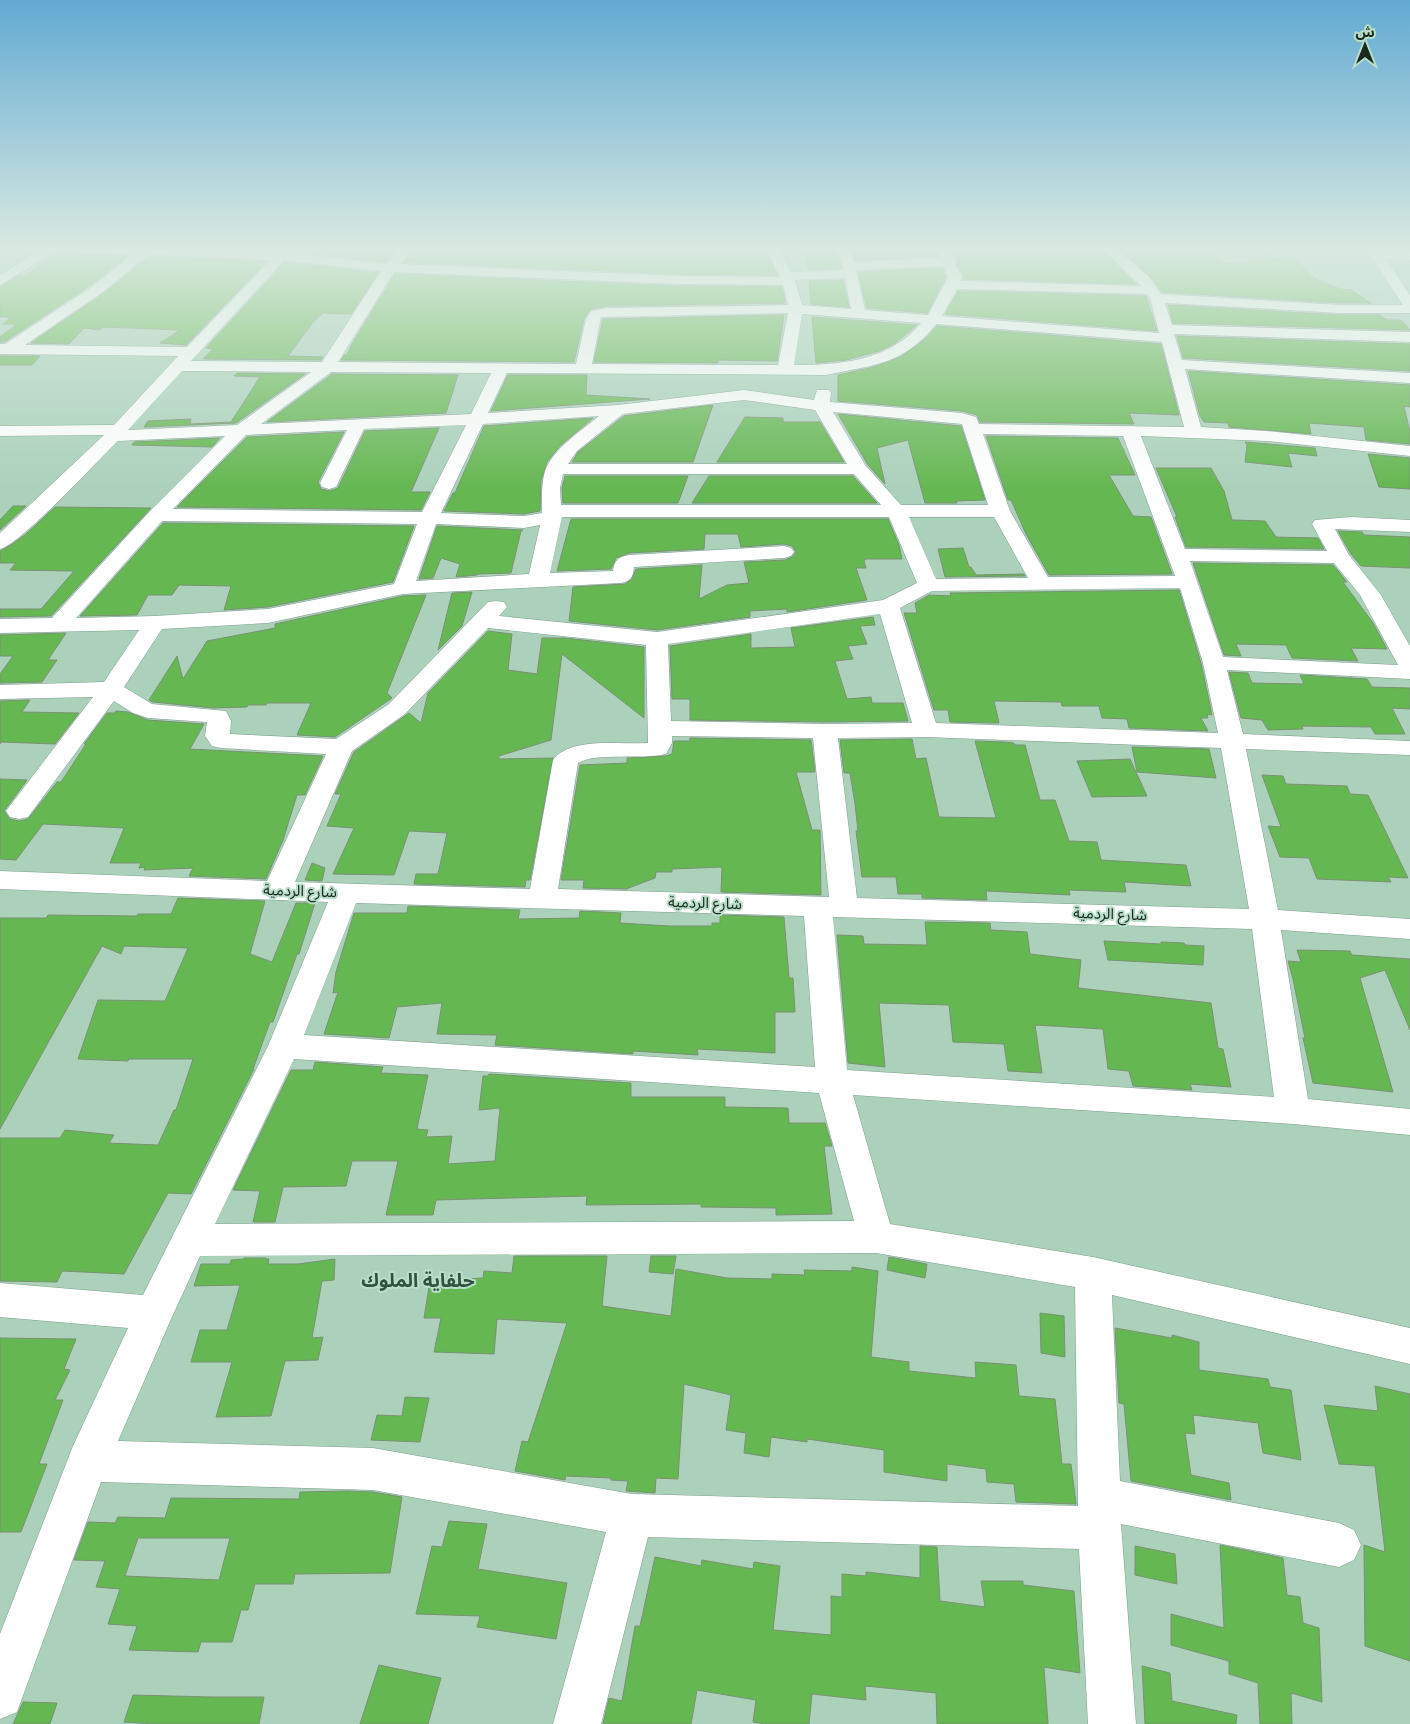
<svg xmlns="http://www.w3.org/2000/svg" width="1410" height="1724" viewBox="0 0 1410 1724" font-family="Figtree,'Noto Sans Arabic',sans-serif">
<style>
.building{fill:#65b751;stroke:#7a9174;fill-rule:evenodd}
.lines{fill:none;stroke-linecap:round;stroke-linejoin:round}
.minor-casing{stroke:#7ca08c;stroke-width:1}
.minor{fill:#fff;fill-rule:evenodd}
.labels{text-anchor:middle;stroke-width:4;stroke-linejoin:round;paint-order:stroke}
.street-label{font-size:15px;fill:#1a2820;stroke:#b8dec8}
.near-neighbourhood-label{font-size:19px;font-weight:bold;fill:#2f513e;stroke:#b8dec8}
</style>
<rect width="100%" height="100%" fill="#abd1bb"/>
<path class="building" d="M350 247H382L380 250H396L386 262 335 256 338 252H345Z
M459 247H724L727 252 766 253 777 275 678 274 404 262 414 250H448L457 249Z
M815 247H835L841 268 808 269 807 251 816 250Z
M851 247H933L937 256 855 260Z
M949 247H1099L1136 284 963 279 964 276 957 264 959 261Z
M1116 247H1205L1225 264 1293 257 1314 278 1340 289 1351 290 1371 303H1340L1162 292 1149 275Z
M56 254 128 256 92 284 4 342H0V337L17 324H3L11 317H0V287L20 275 23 277Z
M150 256 266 262 186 345 160 343 180 330 103 327 100 330 84 328 69 344 31 343 104 293Z
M285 262 378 273 351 314 323 313 313 322 288 356 323 357 321 360 203 359 213 349 206 348Z
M942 268 946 277 927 313 867 308 858 272Z
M395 274 678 286 782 287 785 303 607 306 591 309 584 319 574 362 341 360 344 355H347L352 344Z
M843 280 849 307 811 304 809 281Z
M958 291 1146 296 1157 331 945 314Z
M1168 305 1340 315H1380L1386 320H1401L1410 330 1173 323Z
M784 315 777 361 718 360V363L594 362 603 319Z
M812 317 917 325 894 344 879 351 846 360 816 363Z
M937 326 1161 344 1179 415 1129 413 1134 424 980 422 977 415 962 411 838 401V375L874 367 900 357 925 339Z
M1177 336 1410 344V371L1183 358Z
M0 356H40L32 365H0Z
M1188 371 1410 385V407L1404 406 1410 432V444L1366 440 1364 427 1309 423 1311 434 1229 427 1228 423 1204 422 1200 416Z
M237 373 305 374 236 423 144 427 148 421 191 419 190 424 231 422 260 377 234 376Z
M332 374 458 375 446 413 267 422Z
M508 375H587L586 395 650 399 491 411Z
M713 405 693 462H572L578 452 624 416Z
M838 414 961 426 985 500 956 501 957 503H925L908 440 877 448 885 484 868 465Z
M745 417 783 418V422H820L844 462H717Z
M593 418 560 446 547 462 541 481 540 511 524 514 444 511 453 493H455L484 426Z
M439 428 411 492H430L421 510 177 507 247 437 344 432 318 482 321 489 330 491 338 488 365 431Z
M986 436 1118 438 1135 475H1109L1133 516 1151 517 1172 574 1049 575 1026 534 1011 500H1008Z
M220 438 212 447 132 445 134 442Z
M1245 442 1315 448 1317 456 1288 453 1292 467 1245 462 1247 445Z
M1368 454 1410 458V489L1379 487Z
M1156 468H1211L1224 491 1232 520 1265 521 1276 537 1318 538 1324 549 1186 547 1175 517H1177Z
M565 476H688L678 503H563L562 488Z
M709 476H853L877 503H692Z
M13 506H26L0 530V520Z
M55 507 151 508 51 616 0 617V609H41L74 571 10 570 16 563H0V551L11 545 26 534Z
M571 519H888L899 545 902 559H866L864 561 866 568H856L867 600 787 612V609L750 611V617L657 630 569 621 573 587 625 584 632 579 636 569 702 565 699 599 727 585 749 583 744 562 785 560 792 557 796 552 792 546 784 544 741 547 738 534H705L704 549 629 553 616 558 611 569 557 571Z
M163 523 414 526 393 582 268 607 224 610 231 586 179 585 172 595H148L137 615 80 616Z
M437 526 523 530 521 531 511 573 478 574 477 575 456 577 460 564 441 558 433 578 419 579Z
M1338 531 1362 532 1364 535 1410 537V568L1361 566 1351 554Z
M963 548 969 567H971L976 575 1024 574 1025 576 945 577 938 549Z
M1193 563 1333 565 1347 582H1343L1373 623 1387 649 1351 648 1358 661 1292 658 1286 645 1236 644 1241 656 1224 655Z
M1179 590 1201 663 1212 715 1207 714 1208 718H1201L1208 731 1129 728 1127 719 1102 718 1099 706H1062L1061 702 994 701 999 723 950 722 948 710H934L904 613H917L915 603 929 595 951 596 950 593Z
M472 592 462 626 438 650 452 593Z
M426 595 387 693 392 698 335 737 297 735 311 703H267L266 705H248L247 707 213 708 153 702 149 700 177 656 183 679 207 641 275 628V624L403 596Z
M873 617 875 625 860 626 867 644 848 646 853 659 835 661 847 699 871 697 872 703H903L908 721 825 722 690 720V699H672L670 646 751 634V648L795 647 791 628Z
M488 631 512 634 508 670 537 674 542 638H565L644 647V718L562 654 551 740 499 756V759L553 758 530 880H526L525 887 414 884 416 874H438L447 833 409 831 394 875 333 874 354 828 327 826 341 794H335L354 752 409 713 421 723 428 693Z
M66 633 48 660H57L42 682 0 683V674L13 656H0V635Z
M1229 672 1248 673 1252 683 1304 684 1300 675 1367 679 1372 687 1410 688V709L1392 708 1405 734H1375L1371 727 1302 726 1303 729 1268 730 1262 720 1241 718Z
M30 700 22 712 79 713 55 744 1 742 0 744V701Z
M116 711 128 712 148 720 204 724 190 749 323 756 305 795H297L283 840 266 879 189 876 193 868 144 870 145 867 139 868 141 863H110L124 828 43 824 16 860 0 859V779L27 780 4 811 10 819 19 821 28 819 57 782H61L86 744H84L107 713H114Z
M690 738 811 740 815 772H796L812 830H820L821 895 721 892 722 867 672 869V872H656L655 878 626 889 583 888 584 880H561L580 765 627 763V758L666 756 672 754 674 741H690Z
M912 739 916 759 926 758 939 817 996 818 975 741 1004 742 1014 743V745H1025L1040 800H1055L1069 841 1097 842 1101 860 1186 865 1191 886 1124 882 1126 892 1069 890 1070 895 986 891 987 900 922 898V894H898L896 877H862L856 831H858L855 804 850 773H844L840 740Z
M1132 747 1209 749 1216 778 1137 772Z
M1130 759 1147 796 1092 797 1077 761Z
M1262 775 1283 776 1286 784 1347 786 1350 794 1368 795 1408 878 1388 877 1391 882 1317 879 1309 858 1280 857 1268 826 1281 827Z
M312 863 325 868 322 881 305 880Z
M178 898 265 901 250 954 272 962 296 903H315L299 954H297L273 1022H270L253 1069H254L191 1194 168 1193 124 1274 62 1271 57 1282 0 1281V1138H60L65 1130 114 1135 109 1143 158 1145 174 1110H176L193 1059H129L128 1061 78 1059 98 1000 165 1001 188 948 124 946 121 954 102 946 0 1129V918H46L48 915 137 916 138 914H171Z
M408 906 520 910 518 919 579 918 580 911 621 913 620 923 670 926H712V923H720V915L784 917 789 978H793L795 1012H775V1053L697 1049 698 1055 633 1051V1054L495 1045 497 1035 437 1034 442 1003 397 1007 389 1038 324 1034 338 992 333 993 336 972 354 913H407Z
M925 922 990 923 991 930 1027 932 1030 954 1081 960 1078 988 1211 1003 1218 1048 1223 1049 1231 1087 1190 1084 1192 1090 1133 1086 1129 1071 1108 1069 1103 1029 1035 1025 1042 1073 1008 1071 1004 1044 953 1042 949 1005 879 1003 885 1067 848 1063 837 935 863 936 864 944 927 945Z
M1104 941 1161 944V942L1184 943 1185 945 1204 946 1203 965 1108 960Z
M1297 950 1350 951 1352 955 1410 959V1030L1385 970 1360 978 1393 1092 1313 1083 1303 1038H1305L1293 979 1288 961 1301 962Z
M315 1062 383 1067 381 1073 428 1075 417 1129 428 1130 426 1137 452 1136 448 1164 495 1161 500 1108 479 1110 483 1076H488L489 1074 631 1083V1097H725V1107L788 1108 789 1123H825L832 1146H824L832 1214 776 1215V1208L701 1207V1204L586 1205 587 1196 436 1200 433 1215H386L398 1161H352L346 1186 283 1187 275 1222H253L260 1191 233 1190 291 1070H313Z
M514 1256H607L602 1306 671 1316 676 1269 727 1278 772 1279V1274L805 1275 804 1270 852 1271V1267L878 1271 871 1357 909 1362V1371L976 1378 975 1362 1016 1365 1019 1396 1055 1399 1062 1464H1071L1076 1504 1016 1502 1014 1484 987 1482 986 1469 947 1464V1481L884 1472V1450L807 1439V1442L771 1437 769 1457 744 1453 746 1433 726 1430 731 1395 684 1384 678 1479 656 1478 655 1493 626 1491 628 1481 611 1480V1478L566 1476 565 1480 515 1471 522 1441 528 1442 567 1323 497 1319 494 1354 434 1352 441 1318H424L429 1287H463V1279L483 1278 484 1271 512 1273Z
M651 1256H676L673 1274 649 1272Z
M889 1257 927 1264 925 1278 887 1270Z
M244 1258H266V1259H269L268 1264H298L335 1259 334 1280 322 1281 312 1338 323 1337 318 1360 285 1361 271 1416 216 1417 232 1362H191L200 1330H227L240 1285 194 1286 201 1264H230L231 1260 244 1259Z
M1040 1313 1064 1316 1065 1357 1041 1353Z
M1115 1328 1172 1338V1335L1199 1342V1370L1268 1379 1270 1387 1291 1390 1301 1460 1263 1453 1258 1423 1193 1415 1195 1434 1185 1433 1191 1475 1229 1483 1231 1500 1131 1481 1124 1404 1119 1403Z
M0 1338 76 1339 64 1369 70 1370 55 1400H63L39 1464H47L21 1532H0Z
M1375 1386 1410 1394V1661L1365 1646 1364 1545 1385 1552 1375 1466 1339 1464 1324 1405 1378 1411Z
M405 1397 429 1398 420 1442 371 1440 377 1415 402 1416Z
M348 1491 373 1492 402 1497 390 1573 295 1574 293 1584H255L248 1610H241L232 1642H201L198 1652 129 1650 137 1626 108 1624 120 1589 96 1587 105 1561 74 1560 88 1522 115 1523 118 1517 165 1518 171 1498 299 1499 300 1492ZM138 1538H230L219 1580 125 1576Z
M449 1521 487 1524 478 1569 567 1583 556 1639 477 1627 480 1616 416 1614 432 1546 442 1547Z
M1220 1545 1283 1558 1287 1595 1300 1597 1303 1623 1319 1628 1322 1702 1291 1693 1292 1724H1260L1258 1683 1229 1674V1661L1171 1645V1614L1224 1628Z
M920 1546 937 1547 940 1601 985 1607 981 1581H1023V1585L1074 1591 1080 1673 1044 1667 1048 1724H937L936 1693 865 1686 866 1700 812 1694 809 1724H765L753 1722 756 1700 697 1690 691 1724H603L609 1698 622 1701 635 1626H640L655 1557 701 1566 702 1560 753 1569 754 1562 780 1566 773 1630 831 1635V1596L842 1597V1574L866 1576V1572L920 1578Z
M1135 1546 1175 1554 1177 1584 1135 1575Z
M379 1665 441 1678 428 1724H360Z
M1142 1666 1170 1673 1172 1701 1237 1715 1236 1724H1145Z
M133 1695 212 1697H264L259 1724H155L124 1722Z
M23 1702 57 1703 50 1724H13Z"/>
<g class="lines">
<g class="minor-casing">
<path id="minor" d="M46 247H148L277 252 282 247H295L291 253 387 264 401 247H414L400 264 678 276 780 277 765 247H777L791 272 843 270 837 247H849L854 262 940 258 935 247H947L957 262 955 264 962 277 960 281 1141 286 1101 247H1114L1148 276 1161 294 1340 305H1403L1365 247H1377L1380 251 1410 252V260L1386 259 1410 295V313H1340L1165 303 1172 325 1410 332V342L1174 334 1182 360 1410 373V383L1185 369 1201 427 1267 431 1410 446V456L1267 441 1141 436 1185 549 1327 551 1312 524 1315 520 1351 517 1410 520V532L1335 529 1349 555 1381 595 1410 646V679L1227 670 1243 734 1410 741V755L1246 749 1278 910 1410 919V939L1281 930 1308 1099 1410 1109V1135L1293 1124 853 1095 890 1224 1093 1257 1410 1328V1364L1112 1295 1120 1481 1339 1523 1354 1530 1361 1545 1354 1560 1339 1567 1121 1524 1136 1724H1088L1079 1549 648 1537 601 1724H553L606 1532 373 1490 101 1482 17 1712 0 1719V1634L73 1446 128 1328 0 1317V1283L143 1295 268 1046 328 902 0 889V871L267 881 326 754 221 748 212 746 205 736 207 722 148 718 133 713 114 701 28 817 19 819 10 817 6 811 93 697 0 699V685L104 682 139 630 0 633V619L52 618 150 511 225 436 118 441C97 461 21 544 0 549V533L104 435 0 436V426L114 425 178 356 0 354V344H5L93 286 133 254 58 250 0 285V275ZM149 254 270 260 187 347 25 345 103 292ZM284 260 381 271 322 362 191 361ZM943 266 948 277 928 315 865 310 856 270ZM394 272 678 284 783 285 788 305 607 308 591 311 586 319 576 364 338 362ZM845 278 851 309 802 305 795 280ZM957 289 1147 294 1150 298 1159 333 942 316ZM788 313 778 365 592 364 601 317ZM802 314 921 323C890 361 840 365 794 365ZM936 324 1162 342 1184 427 979 424 976 417 962 413 830 402 831 393 829 390H817L814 400 744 390 618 405 488 413 507 373 826 375C873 365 904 365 936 324ZM182 371 311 372 237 425 128 430ZM331 372 491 373 471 414 261 424ZM744 400 815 410 847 464H568L577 451 623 414ZM833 412 962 424 988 505H901L866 466ZM599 416C582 430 553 449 545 471 541 485 542 500 542 513L524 516 441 513 483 424ZM466 425 422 512 173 509 246 435 347 430 320 483 322 487 329 489 336 487 338 483 364 429ZM983 434 1123 436 1175 576 1048 577 1010 511ZM563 474H854L881 505H561L560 488ZM562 517H889L917 583 883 600 657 632 499 616 507 607 504 602 496 601 488 602 389 704 336 739 230 734 231 721 226 711 152 704 124 687 162 629 268 623 403 594 621 583C631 581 633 577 634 567L784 558 791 556 794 552 791 548 784 546 629 555C619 557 614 560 613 571L550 573ZM909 517H994L1028 578 936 579ZM162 521 417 524 394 584 268 609 155 616 76 618ZM436 524 524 528 540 525 529 574 416 581ZM1190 561 1334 563 1360 595 1398 665 1223 657ZM1180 588 1203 663 1218 733 936 723 900 608 932 591ZM880 614 912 723 825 724 671 721 668 644ZM488 628 646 645 648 743C622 745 570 736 553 760L530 889 295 882 352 751 405 714ZM672 736 813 738 829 897 558 889 578 763C596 752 641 760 666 754L672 743ZM926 737 1221 748 1249 909 857 898 838 738ZM356 903 804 916 815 1067 304 1035ZM833 917 1252 929 1274 1097 847 1070ZM294 1059 819 1093 854 1221 215 1224ZM876 1253 1075 1287 1078 1506 632 1494 373 1448 118 1441 171 1319 200 1256Z"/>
</g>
<use href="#minor" class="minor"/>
</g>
<linearGradient id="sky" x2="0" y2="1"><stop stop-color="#62aad3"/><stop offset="0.51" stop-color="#d9eae0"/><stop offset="1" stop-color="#d9eae0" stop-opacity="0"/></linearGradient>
<rect width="1410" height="488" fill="url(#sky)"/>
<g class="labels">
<g class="street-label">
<text transform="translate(300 891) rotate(2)" y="5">شارع الردمية</text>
<text transform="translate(705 903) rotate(2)" y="5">شارع الردمية</text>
<text transform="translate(1110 914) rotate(2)" y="5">شارع الردمية</text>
</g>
<g class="near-neighbourhood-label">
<text x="418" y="1287">حلفاية الملوك</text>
</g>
</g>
<g transform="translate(1365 45)" stroke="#b8dec8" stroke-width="4" paint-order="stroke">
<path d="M0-4L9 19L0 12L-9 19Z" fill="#1a2820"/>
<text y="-8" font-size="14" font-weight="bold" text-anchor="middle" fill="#1a2820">ش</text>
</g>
</svg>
